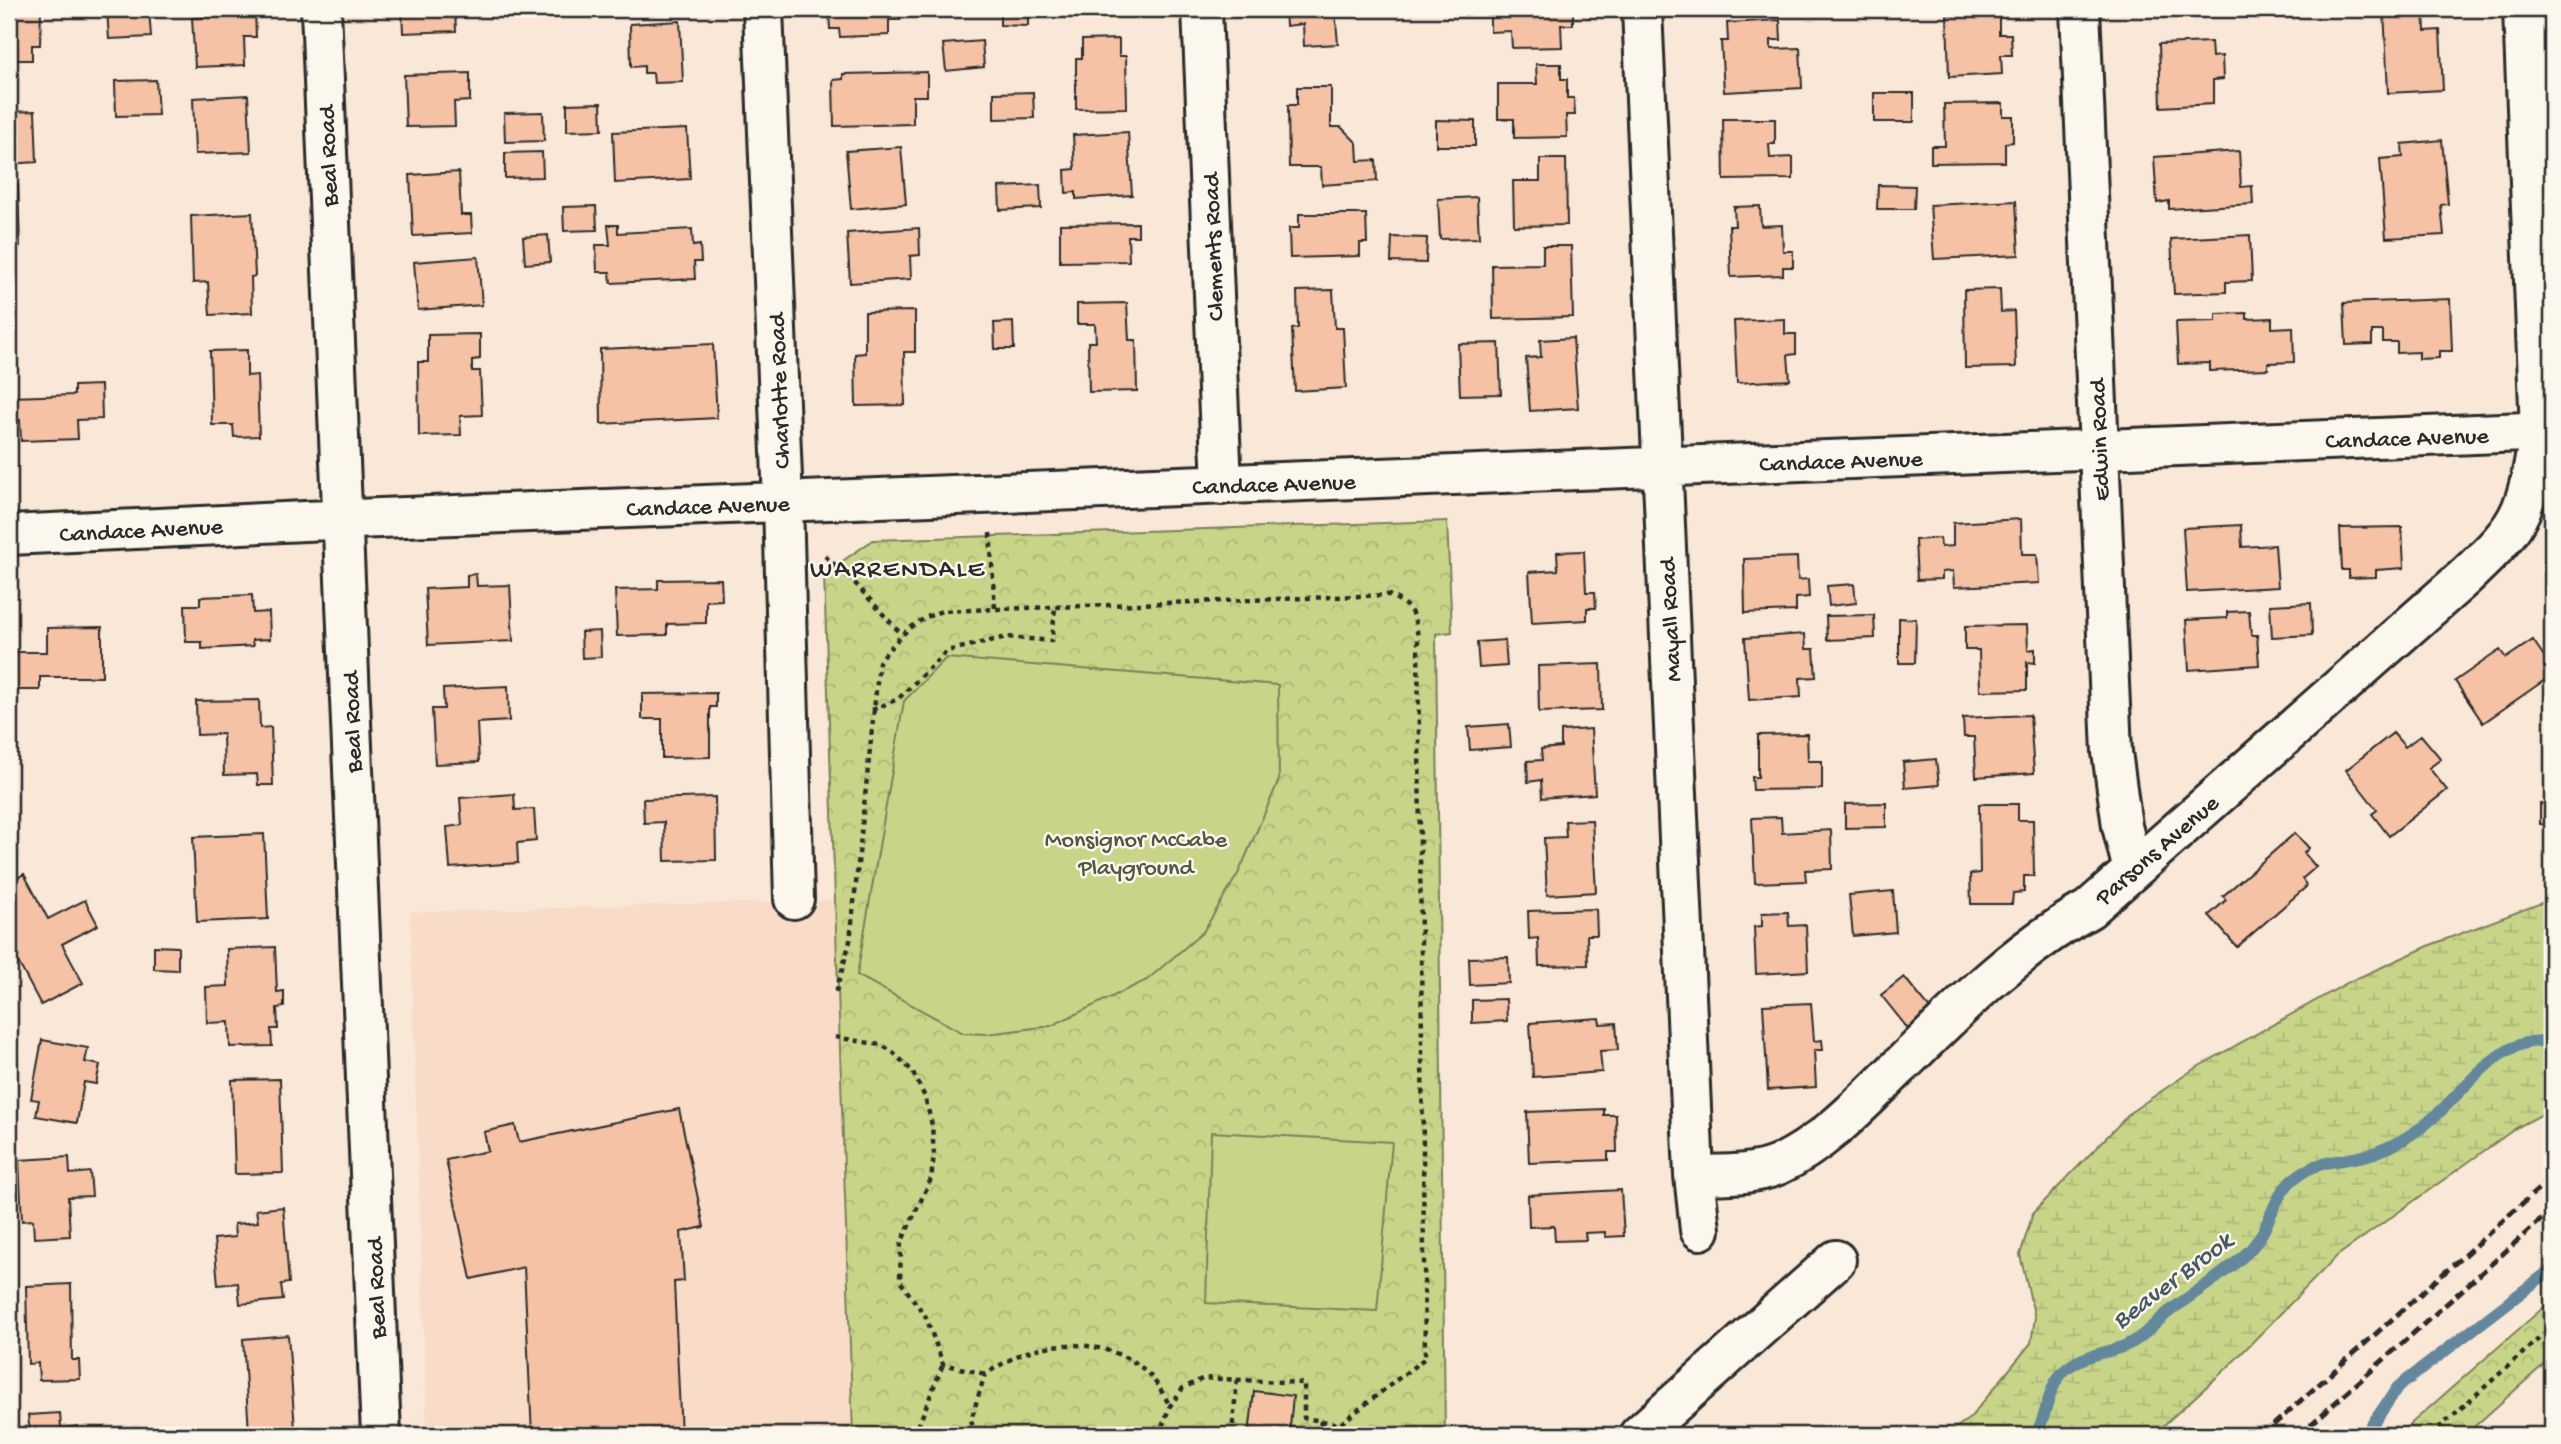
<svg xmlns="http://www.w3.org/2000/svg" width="2561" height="1444" viewBox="0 0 2561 1444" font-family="'Gochi Hand',sans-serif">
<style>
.built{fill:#f8dcc8}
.forest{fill:url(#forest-crowns);stroke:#7a805a;stroke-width:2}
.wetland{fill:url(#wetland-marsh);stroke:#7a805a;stroke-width:2}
.pitch{fill:#c8d588;stroke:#7a805a;stroke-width:2}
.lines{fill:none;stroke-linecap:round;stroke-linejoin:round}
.stream{stroke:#63889d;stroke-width:12}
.building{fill:#f5c2a6;stroke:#2b2b2b;stroke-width:2}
.minor-casing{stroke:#2b2b2b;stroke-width:44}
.path{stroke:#2b2b2b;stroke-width:4.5;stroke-dasharray:5 5;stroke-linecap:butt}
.minor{stroke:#fbf7ec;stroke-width:38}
.rail{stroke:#2b2b2b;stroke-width:5;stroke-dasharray:10 5;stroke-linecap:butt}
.labels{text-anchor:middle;stroke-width:5;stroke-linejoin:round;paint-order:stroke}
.street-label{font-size:24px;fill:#2b2b2b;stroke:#fbf7ec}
.park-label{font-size:24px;fill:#525642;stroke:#fbf7ec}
.neighbourhood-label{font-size:26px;letter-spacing:2px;fill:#2b2b2b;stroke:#fbf7ec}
.water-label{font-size:26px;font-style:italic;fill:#475a64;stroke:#fbf7ec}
</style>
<defs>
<pattern id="forest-crowns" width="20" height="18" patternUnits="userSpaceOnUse" patternTransform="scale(1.75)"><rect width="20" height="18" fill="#c8d588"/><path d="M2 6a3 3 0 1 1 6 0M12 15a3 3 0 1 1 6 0" fill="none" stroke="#acb776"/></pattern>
<pattern id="wetland-marsh" width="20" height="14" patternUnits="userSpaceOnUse" patternTransform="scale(1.75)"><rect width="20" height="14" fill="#c8d588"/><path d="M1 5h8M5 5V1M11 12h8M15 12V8" fill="none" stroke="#acb776"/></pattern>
</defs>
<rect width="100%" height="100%" fill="#f9e7d7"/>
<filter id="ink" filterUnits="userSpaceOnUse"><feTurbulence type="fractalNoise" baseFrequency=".0143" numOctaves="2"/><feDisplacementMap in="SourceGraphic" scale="14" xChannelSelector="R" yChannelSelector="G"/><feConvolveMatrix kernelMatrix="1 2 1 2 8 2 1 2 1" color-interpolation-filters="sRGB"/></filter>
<g filter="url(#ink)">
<path class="built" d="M834 900 853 1435H427L410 912Z"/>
<path class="forest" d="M1447 521 1452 632 1436 634 1445 1435H853L824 574 873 540Z
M2552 1300V1357L2465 1435H2398Z"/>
<path class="wetland" d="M2552 899V1109L2516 1128 2337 1256 2227 1368 2153 1435H1945L1970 1418 2031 1343 2035 1318 2020 1255 2033 1213 2131 1112 2194 1069 2349 982 2433 944Z"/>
<path class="pitch" d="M946 658 1278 685 1279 780 1239 872 1203 932 1147 980 1051 1026 987 1034 963 1033 857 975 904 701Z
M1211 1132 1392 1142 1377 1311 1206 1303Z"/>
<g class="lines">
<path class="stream" d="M2035 1435C2048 1416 2046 1391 2062 1373 2081 1353 2106 1355 2129 1344 2145 1337 2156 1321 2170 1311 2197 1290 2226 1274 2250 1250 2276 1222 2269 1190 2307 1170 2327 1159 2352 1161 2374 1153 2394 1146 2416 1133 2433 1118 2467 1089 2501 1033 2552 1042
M2365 1435 2398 1387 2552 1269"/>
</g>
<path class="building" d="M9 9H41L40 45H32V60H9Z
M107 9H149L151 37 109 39Z
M239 9H255L256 37H244L245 65 195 67 192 18 240 15Z
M402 9H455L456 31 403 33Z
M829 9H900V20H889V35L840 37 839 29H830Z
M1000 9H1028V26L1000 25Z
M1285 9H1335L1338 44 1304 46 1303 24 1286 26Z
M1490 9H1573V25H1561L1562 47 1512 48 1511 31 1490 32Z
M2163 9H2215L2163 12Z
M2384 9H2424L2425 31 2440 30 2443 90 2388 93Z
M1999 13V34H2011L2012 55H2001L2002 74 1949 77 1947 15Z
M1780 20 1781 40H1771V49L1800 48 1802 88 1724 92 1721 41H1728L1727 23Z
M680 21 683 82 654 83 653 73H644V66L631 67 630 24Z
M1119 39V56H1126L1127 108 1076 109V58H1082V40Z
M982 41 984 67 946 71 943 44Z
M2211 42 2212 57 2222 56 2223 79 2213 80V104L2161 107 2159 44Z
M1536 64H1561V79H1567V98H1574L1575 115H1566L1567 137 1514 138V119H1498V84H1537Z
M927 72V96H913V124L834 126 833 80 843 79V74Z
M470 73V101L454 102 455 126 406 127 404 75Z
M156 80 158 115 116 116 115 81Z
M1297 87H1331V127H1341L1357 143 1358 161 1376 160 1377 181 1322 185 1321 167H1289L1288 105H1297Z
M1033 92 1034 118 994 119V93Z
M1874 93H1914V122H1874Z
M248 95 251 152 195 154 193 98Z
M601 103 602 130 567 131V104Z
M2003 103V116H2013V142L2005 143V162L1931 163V146H1945L1944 104Z
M35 111 37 162 9 164V112Z
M543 112 544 141 505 142 504 113Z
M1723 119H1775V144H1769L1770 158 1793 157V179L1724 180Z
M1436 120 1475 121V146H1436Z
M687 129 690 179 615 183 613 132Z
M1128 132 1132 195 1076 199V192L1066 193 1065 170 1075 169 1073 135Z
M2442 140 2448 204 2441 205 2444 235 2386 238 2380 159 2403 157 2402 144Z
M901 147 906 204 851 209 846 151Z
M2239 151 2241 187 2252 186 2253 204 2169 209V201L2157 203 2154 157Z
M542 152 543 177 505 178V153Z
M1540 159H1566L1567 225 1514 226 1513 181H1540Z
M459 172 461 215H471L472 233 413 236 410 175Z
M9 184H18L20 246H9Z
M1040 185 1041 208 1000 210 999 187Z
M1878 185 1915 186 1914 209H1877Z
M1477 197 1479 238 1440 239 1438 199Z
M2016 201 2019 255 1934 259 1930 205Z
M596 206 597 230 564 231 563 207Z
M1760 206 1761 226 1782 225 1783 251H1793V267H1783V275L1731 277 1729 226H1735L1734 207Z
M252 213 255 276 251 277 252 313 210 315 208 282 193 283 191 216Z
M1299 214H1366L1367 243H1360V256L1290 258 1289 228H1299Z
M1138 223V236H1128L1129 261 1060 262V224Z
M608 225H618V233L692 229 693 246 700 245 701 262H694L695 279 611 283 610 272H597L596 245H610Z
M919 228 920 255 910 256 911 279 850 283 847 233Z
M548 235 550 262 525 264 523 237Z
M2250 235 2252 281 2226 282V292L2174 294 2171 239Z
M1392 237 1427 238 1426 263 1391 262Z
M1543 246H1571L1573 317 1493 319 1492 265 1543 264Z
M478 257 482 305 418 310 414 262Z
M9 258 11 317H9Z
M2000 289 2001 312 2014 311 2016 367 1965 368 1964 290Z
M1333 290 1335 328H1343L1346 388 1295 391 1292 329 1298 328 1297 291Z
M2450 299 2452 351H2439V358L2419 359V352L2397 353V342H2383V331H2372V344L2346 345 2344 303Z
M1127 303 1129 340H1136L1137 391 1089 392 1088 342H1096L1095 324H1077V304Z
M915 311V352H904L905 405 856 406 855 354 865 353V312Z
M2247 313V319L2272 318V328L2293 327 2294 362 2268 363V369L2210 371V363L2178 364 2176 322 2216 321V314Z
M1785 319V334H1796V354L1788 355 1790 380 1737 383 1734 321Z
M1013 322 1014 349H995L994 323Z
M480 334V359L472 360V371H480L482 415 460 416 461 435 419 436 418 362H428V335Z
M1573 338 1578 408 1530 411 1526 358 1541 357 1540 340Z
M1499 343 1501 394 1460 395 1458 344Z
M713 344 717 418 601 424 600 349Z
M247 350V376L257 375 259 436 234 437 233 425H212L210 351Z
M101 385 102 419 77 420 78 439 21 441 20 420 9 421V397L74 395V386Z
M2021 519 2022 554H2037L2039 583 1954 587 1953 571 1942 572V579L1917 580 1915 540 1940 538 1941 547 1953 546V523Z
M2241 525 2242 547 2275 545 2278 587 2187 592 2183 528Z
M2402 527 2404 568 2376 570V577L2349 578V570H2342L2340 528Z
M1584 551 1586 592H1595L1596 608H1587V620L1532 623 1529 572 1558 570 1557 552Z
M1797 557 1798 580 1808 579 1809 597 1796 598V611L1745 613 1744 559Z
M476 574 477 586 510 585 513 641 428 645 425 589 467 587V575Z
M721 579 722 600 706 601V623L667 624V635L617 636 615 590 658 589V580Z
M1854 584 1856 603 1829 606 1827 586Z
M252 595 253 613 269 612 270 639 252 640 253 646 202 649V642H186L185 605H200V597Z
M2311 603 2312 635 2272 637 2270 605Z
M2249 611 2251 635H2257L2259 665 2189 670 2186 620 2227 618V612Z
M1874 615 1875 638 1827 640 1826 616Z
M1899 618 1916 619 1915 663H1899Z
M2027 625 2028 650 2035 649V663L2027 662V690L1980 691 1979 650H1965V626Z
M102 627V677H40V690H9V674H15V652H47V628Z
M600 631 601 657 582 658 581 632Z
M1805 634 1806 649H1814L1816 677 1800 678 1801 697 1749 700 1745 638Z
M1505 640 1507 666 1479 668 1477 642Z
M2533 640 2552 668V675L2483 723 2455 681 2500 650 2506 658Z
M1601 664 1602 710 1539 712 1538 666Z
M508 686 509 721 477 723 479 762 435 764 432 709H444L443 689Z
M716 693V707H710V757L662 758V719H642V694Z
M259 700 260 728 271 727 273 785H258L257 774 224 775 223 734 197 735 196 701Z
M2030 715 2034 773 1976 777 1974 737H1964L1963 718Z
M1509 724 1511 747 1470 750 1468 727Z
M1591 729 1595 794 1542 798 1541 780 1528 782 1527 761 1542 760 1541 749 1561 747V731Z
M2393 733 2405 747 2421 735 2441 759 2429 768 2447 790 2389 836 2372 814 2377 810 2346 770Z
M1807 734 1808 761H1822V789L1753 790 1752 777H1758V735Z
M1936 759 1939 785 1905 788 1903 762Z
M514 794 515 810 534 809 536 841 517 843 518 863 450 868 447 827 462 825 460 798Z
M715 797 716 860 665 861 664 822 644 823 643 799Z
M1886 803V827L1845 828V804Z
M1979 804H2018V820H2033L2034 876H2024V892L2013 893 2012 904H1971L1970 874 1980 873Z
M2540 804 2552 805V825L2540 824Z
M1781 817 1782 833 1831 830 1832 869 1805 870 1806 881 1755 883 1752 818Z
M1592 820 1596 892 1547 895 1544 838 1566 837 1565 821Z
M2295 833 2309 848 2304 853 2316 867 2302 879 2307 886 2237 947 2209 915 2226 900 2223 896Z
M264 834 268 919 197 922 193 837Z
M24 874 48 919 85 900 98 925 62 944 83 983 41 1005 9 945V883Z
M1893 891 1896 932 1853 936 1849 895Z
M1596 909 1597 935H1587L1588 965 1539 966 1538 938 1529 939 1528 911Z
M1788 912 1789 926 1806 925 1808 971 1756 974 1754 927 1762 926V913Z
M154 946 178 947V970L154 969Z
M275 947 277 992 284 991V1007L277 1008 278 1029H271L272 1046 230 1047 229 1022 207 1023 206 987 228 986 227 949Z
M1508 957 1509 983 1470 985 1469 958Z
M1904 977 1932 1011 1909 1030 1881 995Z
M1506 999 1507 1021 1472 1023V1000Z
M1811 1003 1814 1041 1822 1040 1823 1050H1814L1816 1087 1768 1090 1763 1005Z
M1599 1018 1600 1024 1616 1023 1618 1050 1600 1051 1602 1072 1533 1077 1530 1023Z
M42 1040 88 1048 85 1062 100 1065 96 1084 84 1082 77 1123 36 1116 39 1100 31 1099Z
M280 1079 283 1173 235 1174 232 1080Z
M679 1109 704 1227 681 1232 684 1281 674 1282 681 1435H532L524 1267 471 1279 446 1160 488 1151 484 1132 515 1125 519 1142Z
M1604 1109V1115H1616L1617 1152H1608V1160L1529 1163 1527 1112Z
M69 1157 70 1174 90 1172 92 1196 68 1197 70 1236 34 1238 33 1220 22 1221 19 1160Z
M1621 1190 1624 1236 1605 1237V1232L1585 1233 1586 1240 1555 1241 1554 1226 1529 1227 1528 1195Z
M283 1207 289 1283 281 1284 283 1300 240 1304 238 1283 218 1285 214 1239 235 1237 234 1224 258 1222 256 1210Z
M71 1284 72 1360H79L80 1379 39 1380 38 1363 28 1364 26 1286Z
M288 1335 295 1429 249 1432 243 1339Z
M1254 1391 1293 1396 1290 1427 1306 1429V1435H1249Z
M60 1413 61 1428 78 1426 79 1435H30L28 1415Z"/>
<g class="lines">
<g class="minor-casing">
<path id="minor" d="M321 9 381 1435
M763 9 783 502 794 899
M1202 9 1222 485
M1642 9 1694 1175 1700 1230
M2080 9 2112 752 2122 826 2133 870
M9 535 305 521 2552 431
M1694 1175C1721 1174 1752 1176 1778 1165 1824 1144 1862 1103 1898 1068 1958 1009 2015 950 2089 909L2465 577C2485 558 2510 536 2521 510 2531 485 2535 458 2540 431L2523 9
M1639 1435 1836 1260"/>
</g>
<path class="path" d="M990 533 995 609
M825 556 853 581 902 635
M872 710 898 699 947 651 1007 637 1052 641 1055 607
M836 992 850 941 879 662C897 638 914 620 942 611L1389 595C1411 606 1415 613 1418 638L1425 1358 1340 1424 1304 1418V1383L1204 1378 1183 1388 1170 1406 1159 1435
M835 1037 881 1045 893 1052 912 1071 925 1097 932 1125 934 1155 931 1179 901 1243 900 1281 926 1317 943 1364 985 1374
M844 1431 917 1429
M921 1435 917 1429 943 1364
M975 1435 971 1420 985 1374C994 1369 1003 1363 1013 1358 1052 1338 1106 1341 1141 1367 1154 1377 1162 1392 1170 1406
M1232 1435 1237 1379
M1319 1435 1321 1421
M2431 1435 2552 1327"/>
<use href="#minor" class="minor"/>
<path class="rail" d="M2262 1435 2552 1177
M2299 1435 2552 1210"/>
</g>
</g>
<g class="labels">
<g class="street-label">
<text transform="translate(327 156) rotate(-92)" y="8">Beal Road</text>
<text transform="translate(1212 247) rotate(-92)" y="8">Clements Road</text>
<text transform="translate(778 391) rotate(-92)" y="8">Charlotte Road</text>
<text transform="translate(2407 437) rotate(-2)" y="8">Candace Avenue</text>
<text transform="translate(2098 440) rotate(-92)" y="8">Edwin Road</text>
<text transform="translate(1841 460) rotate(-2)" y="8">Candace Avenue</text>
<text transform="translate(1274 483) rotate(-2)" y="8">Candace Avenue</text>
<text transform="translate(708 505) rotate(-2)" y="8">Candace Avenue</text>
<text transform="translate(141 529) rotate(-3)" y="8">Candace Avenue</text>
<text transform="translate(1669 620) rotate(-93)" y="8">Mayall Road</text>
<text transform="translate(351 722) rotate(-92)" y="8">Beal Road</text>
<text transform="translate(2156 849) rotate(-41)" y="8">Parsons Avenue</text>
<text transform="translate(375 1288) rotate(-92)" y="8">Beal Road</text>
</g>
<g class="park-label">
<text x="1136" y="846">Monsignor McCabe<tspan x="1136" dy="28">Playground</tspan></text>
</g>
<g class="neighbourhood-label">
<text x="898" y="576">WARRENDALE</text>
</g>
<g class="water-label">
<text transform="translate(2171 1279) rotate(-37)" y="9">Beaver Brook</text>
</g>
</g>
<rect width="2561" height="1444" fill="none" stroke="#fbf7ec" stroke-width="35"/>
<rect x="18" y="18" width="2526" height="1409" fill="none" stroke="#2b2b2b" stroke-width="2.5" filter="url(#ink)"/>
</svg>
